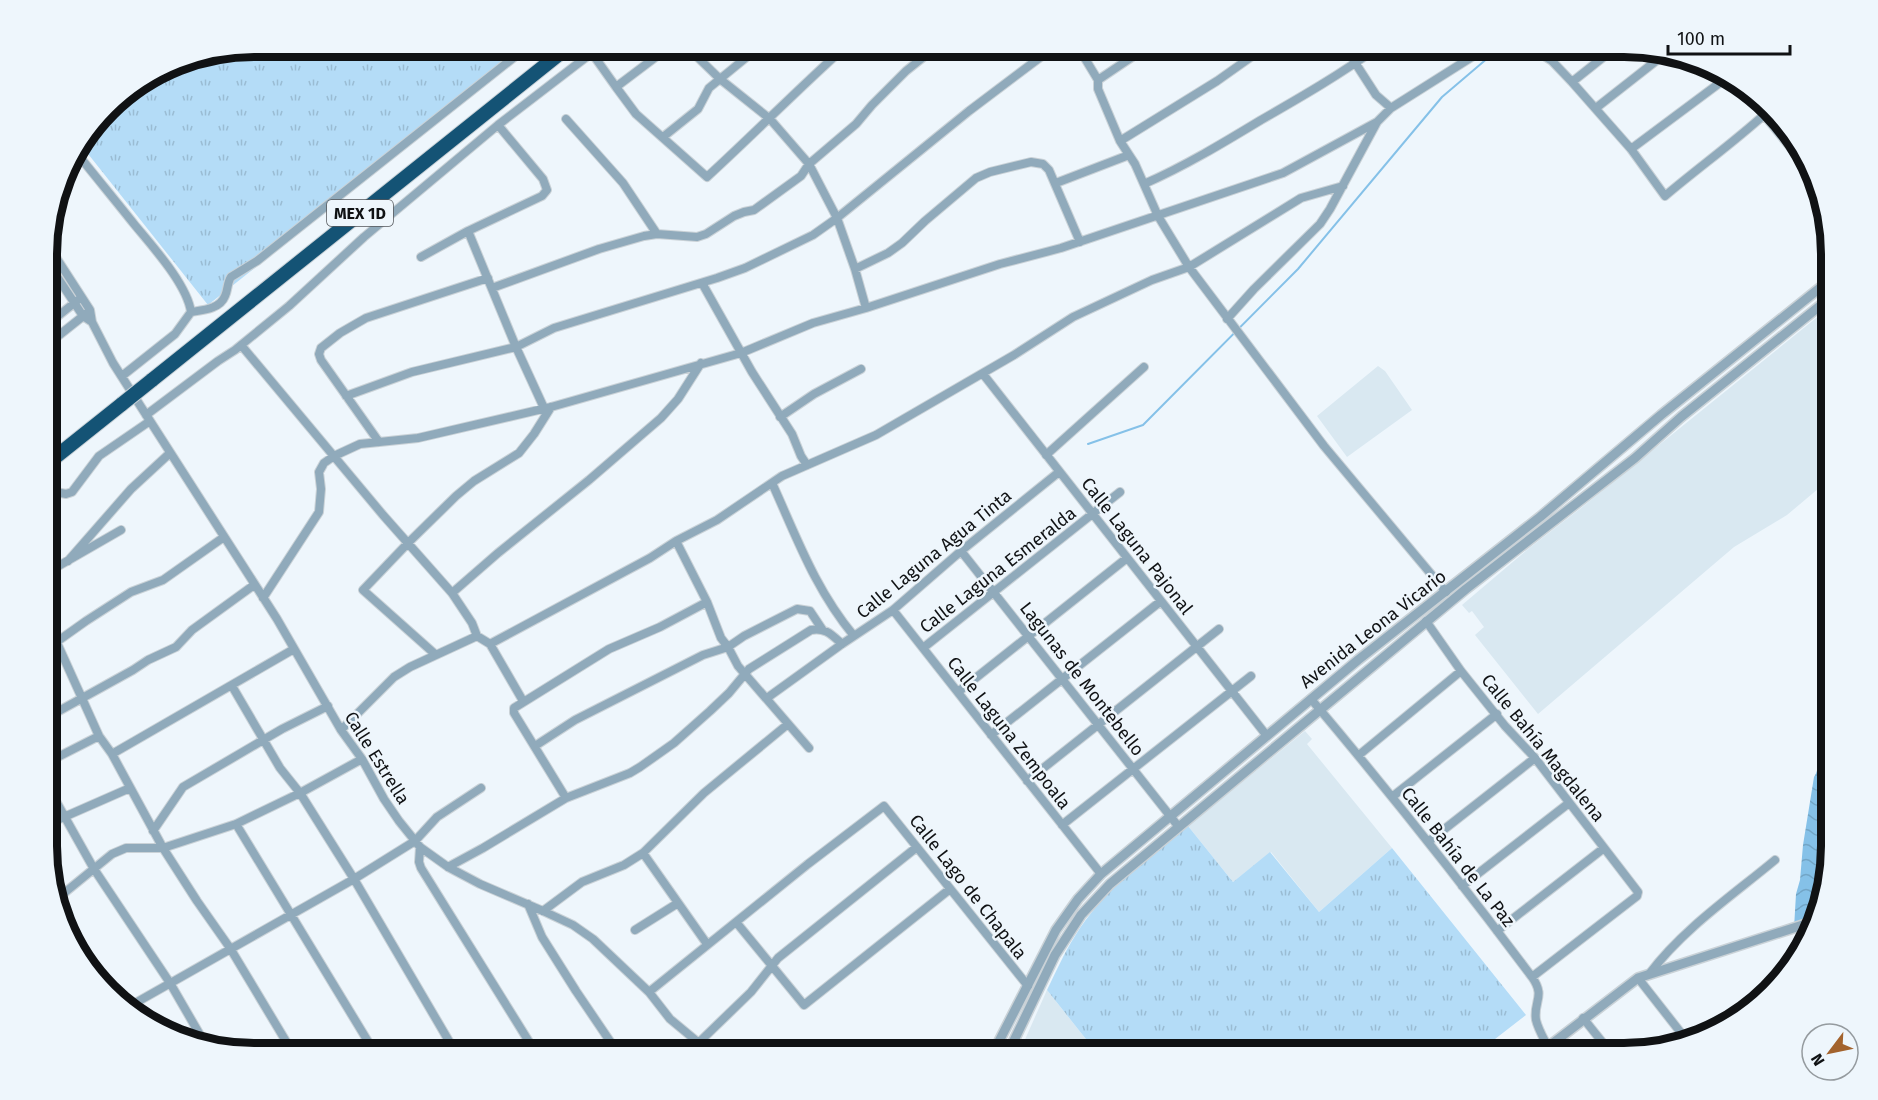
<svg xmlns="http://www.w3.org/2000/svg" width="1878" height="1100" viewBox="0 0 1878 1100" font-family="'Fira Sans',sans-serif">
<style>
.built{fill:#d9e8f1}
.grass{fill:url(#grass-tufts)}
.water{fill:url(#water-waves)}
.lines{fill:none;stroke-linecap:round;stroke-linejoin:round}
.stream{stroke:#85c1e8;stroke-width:2}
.minor-casing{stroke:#cad2d7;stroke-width:10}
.tertiary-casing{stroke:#cad2d7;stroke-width:12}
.motorway-casing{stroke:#cad2d7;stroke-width:16}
.minor{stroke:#90aabb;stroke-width:8}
.tertiary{stroke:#90aabb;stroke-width:9}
.motorway{stroke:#145375;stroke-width:14}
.motorway-bridge-casing{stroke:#cad2d7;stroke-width:16;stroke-linecap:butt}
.motorway-bridge{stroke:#145375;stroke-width:14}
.labels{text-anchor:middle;stroke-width:5;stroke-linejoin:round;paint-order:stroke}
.shield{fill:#eef6fc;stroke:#53565a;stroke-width:1.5}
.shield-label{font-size:16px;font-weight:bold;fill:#101214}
.street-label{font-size:18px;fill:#101214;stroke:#eef6fc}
.rim{fill:none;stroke:#101214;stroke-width:8}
</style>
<defs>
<pattern id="grass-tufts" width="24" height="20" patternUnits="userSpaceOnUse" patternTransform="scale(1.5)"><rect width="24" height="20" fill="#b4dcf7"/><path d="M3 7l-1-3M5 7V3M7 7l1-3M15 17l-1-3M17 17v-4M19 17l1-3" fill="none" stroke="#9abcd3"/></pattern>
<pattern id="water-waves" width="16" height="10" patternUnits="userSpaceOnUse" patternTransform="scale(1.5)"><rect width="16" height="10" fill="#85c1e8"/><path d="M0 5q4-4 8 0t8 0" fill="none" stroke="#72a5c6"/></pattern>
</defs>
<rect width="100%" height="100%" fill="#eef6fc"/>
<path class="built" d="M1831 306V478L1787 515 1734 547 1538 714 1475 635 1484 627 1472 611 1469 613 1462 605 1528 549 1581 508Z
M1378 366 1385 371 1412 410 1347 457 1317 416Z
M1305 731 1312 739 1307 744 1392 848 1319 912 1271 852 1233 882 1188 826Z
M1047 990 1097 1053H1019Z"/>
<path class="grass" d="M254 47H534L208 305 81 145 117 98 175 62Z
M1188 826 1233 882 1270 852 1319 912 1392 848 1526 1015 1477 1053H1097L1047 990C1056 972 1064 953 1075 936 1102 891 1148 858 1188 826Z"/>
<path class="water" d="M1831 549V859L1803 950 1794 928 1796 894 1800 880 1803 845 1814 777C1820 769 1816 758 1823 749 1824 730 1828 709 1827 690 1826 643 1809 593 1831 549Z"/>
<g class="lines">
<path class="stream" d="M1088 444 1143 425 1298 269 1442 97 1496 51"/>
<g class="minor-casing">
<path id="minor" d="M669 47 616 87 636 114 707 177C754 134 798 89 845 47
M687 47 720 79 770 119 809 164 837 218 855 269 866 308
M1078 47 1098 80V89L1120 141 1135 164 1158 216 1189 267 1324 446 1446 592
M1345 47 1376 95 1391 108
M1530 47 1552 61 1572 82 1631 149 1665 196C1698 168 1733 143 1765 114
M591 54 599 47
M1098 80 1147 47
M1572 82 1616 47
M1747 94 1809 170
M1596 108 1661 57
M566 119 623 183 657 234
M663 137 698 109 709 88 759 47
M1120 141 1217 81 1265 47
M1631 149 1729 76
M76 152C95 176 115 200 134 224 152 246 187 284 191 312L175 334 122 376
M1056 183 1129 155
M1144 184C1185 166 1223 143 1261 120 1301 97 1341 74 1378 47
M468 231 516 347 544 408
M48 245 90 310 92 322
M421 257 468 231 542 196 547 190 543 179 498 125
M48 263 83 316 92 322 113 363 143 410 277 619 341 730 362 759 384 799 399 821 420 847 448 867 480 884 543 911 573 925 593 939 649 992 670 1019 711 1053
M855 269 888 253 902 243 925 221 976 178 990 172 1031 162 1043 164 1049 170 1080 242
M702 283 752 372 792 434 801 456 807 465
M492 288 599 249 644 236 657 234 697 237 706 234 734 216 744 212 754 210 801 176 809 164 856 124 872 105 906 71 936 47
M191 312C203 310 220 309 225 296 228 290 227 283 231 277L257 261 527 47
M1227 319 1254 289 1320 224 1330 209 1377 122 1391 108 1486 48 1506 47
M48 324 78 300
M48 344 87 313
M241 345 383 515 452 593 472 623 477 636 490 644 650 558 676 541 717 520 782 476 876 435 1014 355 1073 317 1152 280 1189 267 1301 198 1343 186
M983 374 1267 736
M346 396 412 372 516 347 554 328 717 278 745 268 813 235 837 218 969 111 1054 47
M146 415 218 361 235 350 289 306 364 237 498 125 589 55 594 56 616 87
M780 417 814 394 861 369
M379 442 321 360 319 354 321 348 340 333 366 318 488 278
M1046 455 1144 367
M772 483C797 538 815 589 854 636
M48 493 51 491 66 494 72 492 99 456 150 421
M676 541 707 602 721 638 728 647 738 666 809 748
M961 551 1178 826
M68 561 131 489 170 453
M48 572 121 530
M452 593 498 553 589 480 661 418 678 399 701 363
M263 598 319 512 321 489 319 472 324 463 334 456 360 444 418 438 551 407 741 353 813 323 866 308 1000 264 1061 248 1283 173 1377 122
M893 610 1101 874
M1426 621 1461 671 1505 726 1535 758 1638 892 1637 896 1532 977
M48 623 99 736 112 754 163 848 197 901 230 948 293 1053
M490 644 523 701
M48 648 86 621 131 592 163 580 224 537
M923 648 1120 492
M436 655 363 590 408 543 456 496 474 481 519 453 534 434 551 407
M232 686 280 768 300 793 354 879 456 1053
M958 692 1127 558
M767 698 842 644 893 610 961 551 1059 472
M1311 699C1387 789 1461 882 1532 977 1546 997 1533 1001 1536 1020 1538 1029 1544 1039 1548 1047
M48 717 133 670 148 660 176 647 192 630 254 585
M341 730 394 677 410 667 477 636
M991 735 1161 601
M535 746 575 720 703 655 728 647 744 636 797 609 810 611 822 629
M112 754 294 649
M1359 755 1461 671
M48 762 99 736
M1027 781 1219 629
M48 787 94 869 170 983 203 1040
M1392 797 1497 714
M566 798 514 713V708L609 649 660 627 707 602
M48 824 130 788
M236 824 375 1053
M1062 825 1251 676
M153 831 183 787 282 729 328 706
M1428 842 1535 758
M420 847 419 862 421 868 536 1053
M643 853 707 944
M448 867 483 848 566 798 630 773 640 767 674 743 710 711 729 693 749 669 811 630C825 627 832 635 842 644
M1462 886 1569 803
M58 898 112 854 126 848H163L236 824 300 793 362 759
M528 904 542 937 576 991 618 1053
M543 911 582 882 624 865 643 853 704 793 788 724
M736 922 804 1005 950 889
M635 930 678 903
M1497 931 1604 848
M1650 973C1683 929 1733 895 1775 860
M1638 978 1685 1038
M649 992 808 864 884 806 1028 986
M130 1006 354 879 415 841 437 817 481 788
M1583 1018 1611 1053
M688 1053 751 992 778 958 917 847"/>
</g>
<g class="tertiary-casing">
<path id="tertiary" d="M993 1053 1056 930 1078 899 1101 874 1358 660 1540 517 1661 415 1831 279
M1008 1053 1055 955 1081 915 1110 884 1466 589 1635 458 1681 417 1831 297
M1540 1053 1638 978 1812 922"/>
</g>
<g class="motorway-casing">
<path id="motorway" d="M152 380 568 47
M48 463 122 404"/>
</g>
<use href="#minor" class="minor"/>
<use href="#tertiary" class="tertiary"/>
<use href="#motorway" class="motorway"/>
<g class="motorway-bridge-casing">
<path id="motorway-bridge" d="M122 404 152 380"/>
</g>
<use href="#motorway-bridge" class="motorway-bridge"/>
</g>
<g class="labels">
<rect class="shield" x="327" y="200" width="66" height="26" rx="4.5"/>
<g class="shield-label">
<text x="360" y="219">MEX 1D</text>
</g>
<g class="street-label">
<text transform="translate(1137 546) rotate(52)" y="6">Calle Laguna Pajonal</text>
<text transform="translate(934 554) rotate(-39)" y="6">Calle Laguna Agua Tinta</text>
<text transform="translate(998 570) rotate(-38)" y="6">Calle Laguna Esmeralda</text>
<text transform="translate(1373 629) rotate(-38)" y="6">Avenida Leona Vicario</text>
<text transform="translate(1082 679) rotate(52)" y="6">Lagunas de Montebello</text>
<text transform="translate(1009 733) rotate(52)" y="6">Calle Laguna Zempoala</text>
<text transform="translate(1543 748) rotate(51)" y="6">Calle Bahía Magdalena</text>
<text transform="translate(377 758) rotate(58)" y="6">Calle Estrella</text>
<text transform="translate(1458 857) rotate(52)" y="6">Calle Bahía de La Paz</text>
<text transform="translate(968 887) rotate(52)" y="6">Calle Lago de Chapala</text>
</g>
</g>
<path d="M0 0H1878V1100H0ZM254 57H1624A197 197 0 0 1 1821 254V846A197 197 0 0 1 1624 1043H254A197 197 0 0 1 57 846V254A197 197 0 0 1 254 57Z" fill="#eef6fc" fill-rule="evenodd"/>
<path class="rim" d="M254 57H1624A197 197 0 0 1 1821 254V846A197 197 0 0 1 1624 1043H254A197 197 0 0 1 57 846V254A197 197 0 0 1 254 57Z"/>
<g transform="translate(1830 1052) rotate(238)"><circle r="28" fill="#eef6fc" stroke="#959b9f" stroke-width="1.5"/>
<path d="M0-4.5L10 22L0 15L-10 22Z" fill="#a3632d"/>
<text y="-9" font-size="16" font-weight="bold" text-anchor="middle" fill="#101214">N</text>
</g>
<path d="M1668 45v9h122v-9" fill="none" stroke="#101214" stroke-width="3"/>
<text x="1677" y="45" font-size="18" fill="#101214" stroke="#eef6fc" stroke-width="4.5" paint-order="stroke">100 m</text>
</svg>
